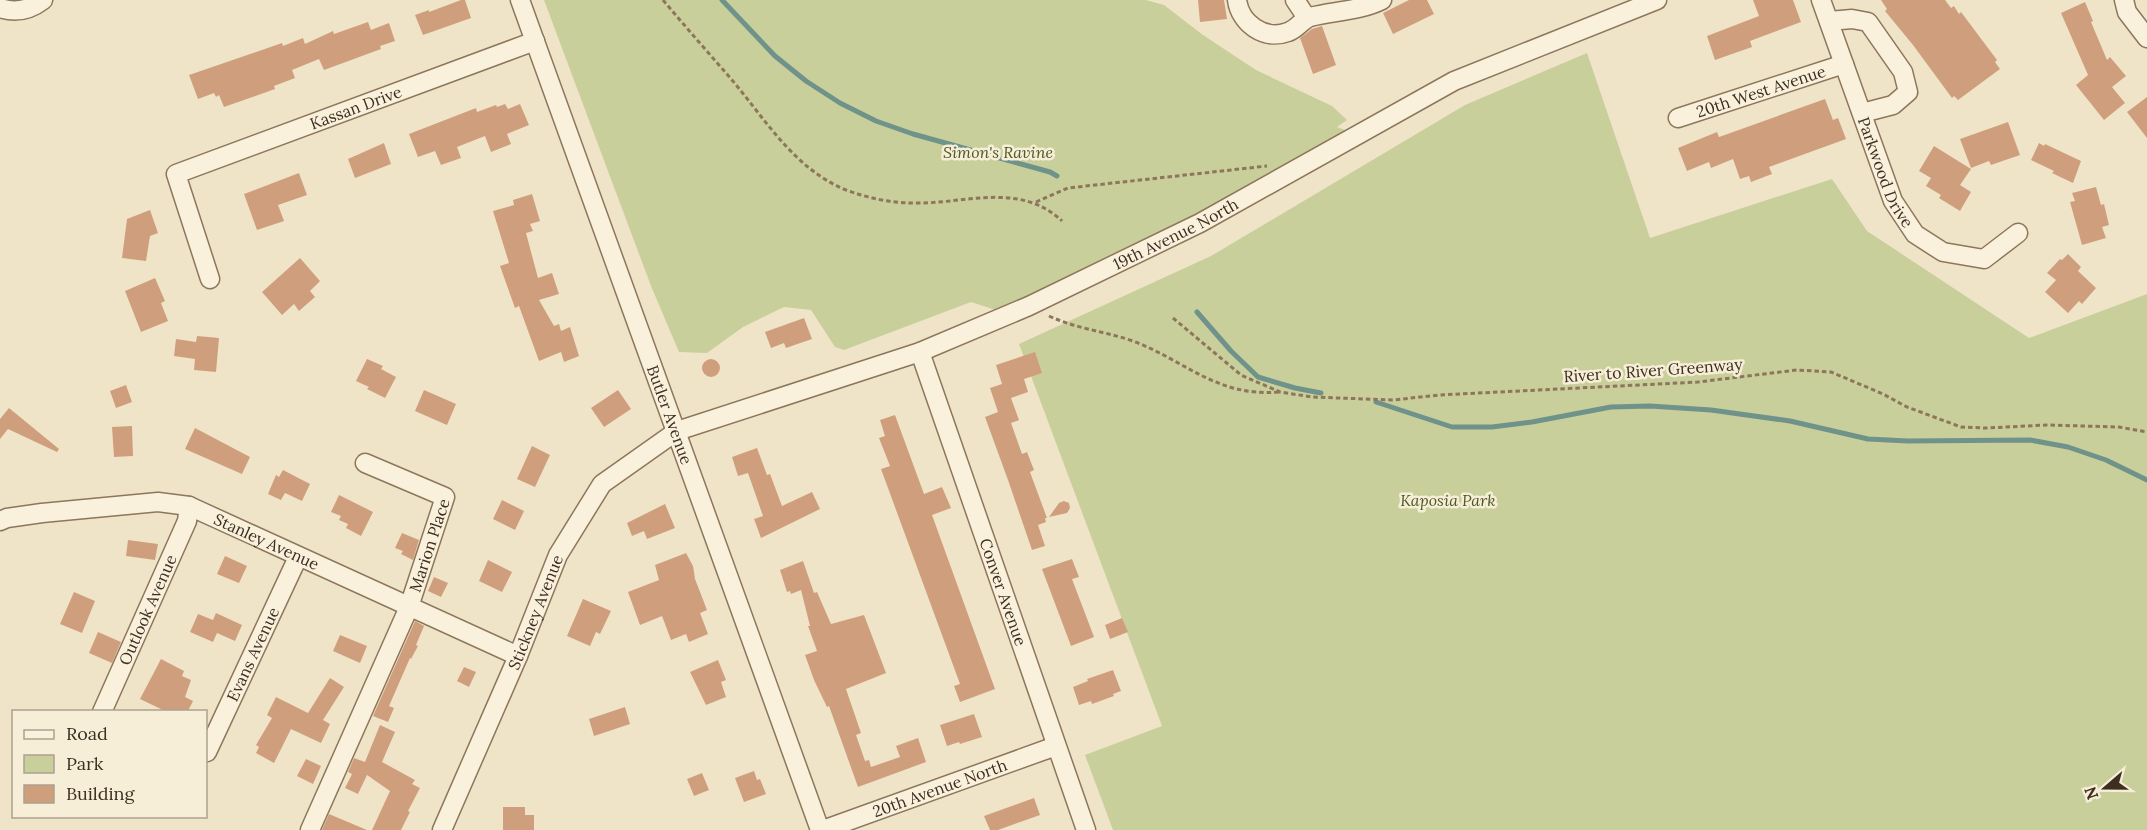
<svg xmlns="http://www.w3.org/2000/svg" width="2147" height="830" viewBox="0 0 2147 830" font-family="Lora,serif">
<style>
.green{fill:#c9cf9b}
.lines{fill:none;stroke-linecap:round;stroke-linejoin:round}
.stream{stroke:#6f938a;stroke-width:5}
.building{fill:#cf9f7d}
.minor-casing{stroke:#8d765c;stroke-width:21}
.path{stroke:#8d765c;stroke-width:3;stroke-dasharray:4.5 3;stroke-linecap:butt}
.minor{stroke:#faf1dc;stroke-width:18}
.labels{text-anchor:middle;stroke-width:5;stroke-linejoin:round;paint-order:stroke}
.street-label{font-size:16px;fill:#3d2e20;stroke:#f7eed8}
.park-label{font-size:16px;font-style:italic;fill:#4d5a26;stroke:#f7eed8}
</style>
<rect width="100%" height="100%" fill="#f0e4c8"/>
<path class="green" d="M544 0H1146L1164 5 1203 35 1256 70 1332 106 1347 120 1337 127 1358 135 1008 314 971 302 844 350 835 347 811 310 784 307 743 327 707 353 679 352 651 286Z
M1587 53 1650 238 1832 179 1867 231 2029 338 2147 294V830H1113L1085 755 1162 726 1019 344 1211 256 1465 105Z"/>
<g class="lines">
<path class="stream" d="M722 0 775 56 806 81 840 103 876 121 913 134 1050 172 1057 176
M1197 312 1231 351 1258 377 1295 388 1321 393
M1376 402 1452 427H1492L1532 422 1611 407 1650 406 1711 410 1790 421 1868 439 1908 441 2030 440 2068 447 2106 460 2147 480"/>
</g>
<path class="building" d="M461 0H465L471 18 423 35 415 15 429 10V12Z
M1198 0H1224L1227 19 1200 22Z
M1409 0H1427L1434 14 1393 34 1383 13Z
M1753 0H1793L1801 22 1750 41 1752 47 1715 60 1707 36 1759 16Z
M1881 0H1945L1951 8 1954 6 1959 14 1961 12 1997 60 1995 62 2000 69 1958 100 1954 96 1952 98 1913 45 1885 11 1887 9Z
M2085 2 2093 21 2091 22 2107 60 2110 57 2126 76 2112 87 2125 103 2104 120 2076 85 2088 75 2061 13Z
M368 22 371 30 389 23 395 41 380 46 381 49 324 70 319 59 292 70 295 78 274 86 275 89 224 107 219 95 216 97 214 93 198 99 189 75 282 43 283 46 303 38 305 44 333 31 334 34Z
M1322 26 1336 65 1313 74 1300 38 1312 29Z
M2147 97V138L2127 112Z
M1825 99 1833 120 1838 118 1846 139 1769 167 1772 174 1751 182 1749 176 1740 179 1733 159 1711 168 1709 162 1687 171 1678 148 1717 132 1719 137Z
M505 104 508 109 520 104 529 125 507 134 511 144 491 152 485 136 457 147 461 158 441 165 435 151 418 157 409 134 476 108 477 112 496 105 497 107Z
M2008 122 2020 155 1991 165 1989 161 1971 168 1960 139Z
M384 143 391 164 355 178 348 159Z
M2039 143 2044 146 2045 144 2081 161 2073 183 2052 173 2054 171 2031 160Z
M1934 146 1971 169 1960 185 1971 192 1960 211 1939 198 1941 195 1926 186 1931 178 1919 171Z
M299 173 307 195 278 205 284 221 257 230 244 194Z
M2096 187 2101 205 2104 204 2109 225 2102 227 2106 238 2082 245 2070 202 2075 201 2072 193Z
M532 194 540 221 530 224 533 231 526 233 538 278 552 273 559 294 539 300 554 326 559 324 561 331 570 327 579 356 564 362 561 352 539 361 519 306 515 308 500 266 509 263 493 211 514 205 513 200Z
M150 210 158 233 150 236 146 261 122 258 127 219Z
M2068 254 2081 267 2078 271 2096 288 2082 304 2079 301 2068 313 2045 292 2056 280 2047 273 2060 259 2062 260Z
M300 258 320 281 310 291 315 297 299 311 294 304 282 315 262 292Z
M155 278 165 301 161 303 168 321 141 332 125 291Z
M804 318 812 339 786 348 784 343 771 348 765 332Z
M197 336 219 338 216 372 194 370 195 359 174 356 176 339 196 342Z
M1035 352 1042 373 1024 379 1028 392 1011 398 1019 420 1011 423 1022 454 1027 452 1034 470 1030 472 1047 518H1045L1046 522 1038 525 1045 546 1032 550 1008 480 985 417 998 412 990 388 1002 384 996 365Z
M367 359 383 366 381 369 396 377 385 398 367 389 369 387 356 381Z
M702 368a9 9 0 1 1 18 0a9 9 0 1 1-18 0Z
M126 385 132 402 116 408 110 391Z
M424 390 456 404 447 425 415 411Z
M618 390 631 409 604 427 591 408Z
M9 408 59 449 57 452 8 429 0 439V419Z
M895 415 924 494 942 487 951 508 932 515 995 689 960 702 954 686 960 684 881 469 890 466 879 438 885 436 880 420Z
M132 426 133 456 114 457 112 427Z
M195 428 250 457 242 474 185 449Z
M532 446 550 455 535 487 517 479Z
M757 448 767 475 770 474 782 506 812 492 820 509 761 538 754 519 763 516 748 473 738 476 732 457Z
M283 470 310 484 302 501 285 493 281 500 268 494 276 475 279 477Z
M339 495 373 512 361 536 346 528 348 524 339 520 341 516 331 512Z
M502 500 524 511 515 530 493 519Z
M1064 501 1069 503 1070 508 1067 513 1049 517 1059 503Z
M665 504 675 528 647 539 644 531 632 536 627 523Z
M402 533 419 540 413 560 401 554 403 551 395 548Z
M128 540 158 544 155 560 126 556Z
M686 553 693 566 695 579 707 610 700 613 708 634 689 642 686 634 671 640 662 616 640 625 628 592 659 580 655 565Z
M225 556 247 566 239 583 217 574Z
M1072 559 1079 577 1072 579 1094 637 1071 646 1042 569Z
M488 560 512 572 502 592 479 581Z
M803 561 814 593 817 592 831 624 864 615 886 673 846 689 861 733 856 735 865 761 869 760 871 767 900 757 896 746 918 738 926 762 858 787 829 706 827 707 814 680 805 655 817 651 808 626H810L801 590 791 594 790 591 787 592 780 570Z
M434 577 448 583 441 597 428 591Z
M74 592 95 601 82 633 60 624Z
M583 599 611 611 600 634 596 632 590 646 567 636Z
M216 613 242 625 235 641 217 633 213 642 190 632 198 614 213 620Z
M1122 618 1128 632 1110 639 1105 625Z
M415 621 424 626 416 645 418 646 411 659 410 658 389 706 394 708 388 722 373 716Z
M98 632 121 642 112 663 89 653Z
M340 635 367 646 360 663 333 651Z
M161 659 184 671 182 676 191 680 185 697 193 701 188 711H165L140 699Z
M718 660 726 680 721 682 726 697 706 705 690 672Z
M464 667 476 672 469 687 457 681Z
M1113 670 1121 691 1113 694 1114 696 1092 704 1091 701 1079 705 1073 687 1088 681 1087 679Z
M330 678 344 687 323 720 330 724 321 743 291 729 274 763 256 753 259 747 256 745 272 718 267 715 276 697 308 713Z
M625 707 630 724 594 736 589 719Z
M974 714 982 737 960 744 959 742 947 746 940 725Z
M380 725 395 732 382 762 415 780 412 784 420 788 408 811 410 812 401 830H372L390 791 367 775 358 794 345 788 352 774 348 772 354 758 365 762Z
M306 759 321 766 313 784 297 776Z
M754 771 757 780 760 779 766 794 744 802 735 778Z
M702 773 709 790 694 796 687 779Z
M1034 798 1040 815 998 830H990L984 816Z
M503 807H525V815H534V830H503Z
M329 814 367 830H322Z"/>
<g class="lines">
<g class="minor-casing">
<g id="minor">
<path id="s1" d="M520 0 820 830"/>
<path d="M1237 0C1240 23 1264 41 1288 32 1297 29 1302 20 1310 17 1334 11 1360 11 1382 0"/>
<path d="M1295 0 1307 18"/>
<path id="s2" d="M1821 0 1893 201 1915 234 1943 252 1984 259 2018 233"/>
<path d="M2124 0 2127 12 2147 38"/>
<path d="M0 8C15 13 30 10 43 0"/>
<path d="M1829 21 1852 19 1868 22 1903 72 1908 92 1893 105 1862 113"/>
<path id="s3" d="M1678 118 1844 64"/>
<path id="s4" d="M210 279 176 174 535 41"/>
<path id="s5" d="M920 352 1086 830"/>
<path id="s6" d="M0 521 7 518 42 513 158 502 189 506 518 656"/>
<path id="s7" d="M102 712 187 521 189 506"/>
<path id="s8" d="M207 752 298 557"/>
<path id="s9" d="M310 830 409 607 445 497 365 463"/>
<path id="s10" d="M442 830 518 656 558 555 602 484 677 431 920 352 1029 306 1200 223 1454 81 1657 0"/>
<path id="s11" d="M823 830 1056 746"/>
</g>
</g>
<path class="path" d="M663 0C684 25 705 49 726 73 763 115 792 168 846 190 871 199 895 204 922 203 970 202 1022 183 1062 221
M1036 202 1068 188 1267 166
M1049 316C1077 329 1104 331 1133 341 1186 361 1216 397 1279 392
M1173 318 1241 375 1280 392 1312 397 1393 400 1439 395 1698 382 1797 370 1831 372 1883 394 1907 407 1961 427 1986 428 2047 425 2119 427 2147 432"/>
<use href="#minor" class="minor"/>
</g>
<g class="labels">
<g class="street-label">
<text dy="6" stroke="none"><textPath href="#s3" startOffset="87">20th West Avenue</textPath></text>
<text dy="6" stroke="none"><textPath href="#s4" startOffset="302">Kassan Drive</textPath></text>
<text dy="6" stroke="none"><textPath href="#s2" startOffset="184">Parkwood Drive</textPath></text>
<text dy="6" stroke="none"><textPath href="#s10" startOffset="1011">19th Avenue North</textPath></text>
<text transform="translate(1653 370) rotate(-4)" y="6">River to River Greenway</text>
<text dy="6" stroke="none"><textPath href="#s1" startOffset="441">Butler Avenue</textPath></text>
<text dy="6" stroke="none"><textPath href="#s6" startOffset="276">Stanley Avenue</textPath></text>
<text dy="6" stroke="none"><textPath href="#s9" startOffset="309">Marion Place</textPath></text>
<text dy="6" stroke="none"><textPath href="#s5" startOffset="254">Conver Avenue</textPath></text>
<text dy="6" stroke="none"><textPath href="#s7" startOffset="112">Outlook Avenue</textPath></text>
<text dy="6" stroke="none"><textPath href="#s10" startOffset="237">Stickney Avenue</textPath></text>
<text dy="6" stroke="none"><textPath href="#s8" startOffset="108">Evans Avenue</textPath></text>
<text dy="6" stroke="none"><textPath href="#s11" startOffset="124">20th Avenue North</textPath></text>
</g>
<g class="park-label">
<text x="998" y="158">Simon's Ravine</text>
<text x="1448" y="506">Kaposia Park</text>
</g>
</g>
<rect x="12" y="710" width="195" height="108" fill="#f7eed8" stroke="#ada18e" stroke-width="1.5"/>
<rect x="24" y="730" width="30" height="9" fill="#faf1dc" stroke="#ada18e" stroke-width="1.5"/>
<text x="66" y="740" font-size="18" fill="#3d2e20">Road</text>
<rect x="24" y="755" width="30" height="18" fill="#c9cf9b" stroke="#ada18e" stroke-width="1.5"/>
<text x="66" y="770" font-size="18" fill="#3d2e20">Park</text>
<rect x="24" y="785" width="30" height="18" fill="#cf9f7d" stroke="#ada18e" stroke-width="1.5"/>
<text x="66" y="800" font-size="18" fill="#3d2e20">Building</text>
<g transform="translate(2105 788) rotate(250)" stroke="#f7eed8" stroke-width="4.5" paint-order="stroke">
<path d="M0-4.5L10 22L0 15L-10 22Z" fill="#3d2e20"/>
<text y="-9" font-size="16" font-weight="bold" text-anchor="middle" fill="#3d2e20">N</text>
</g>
</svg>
